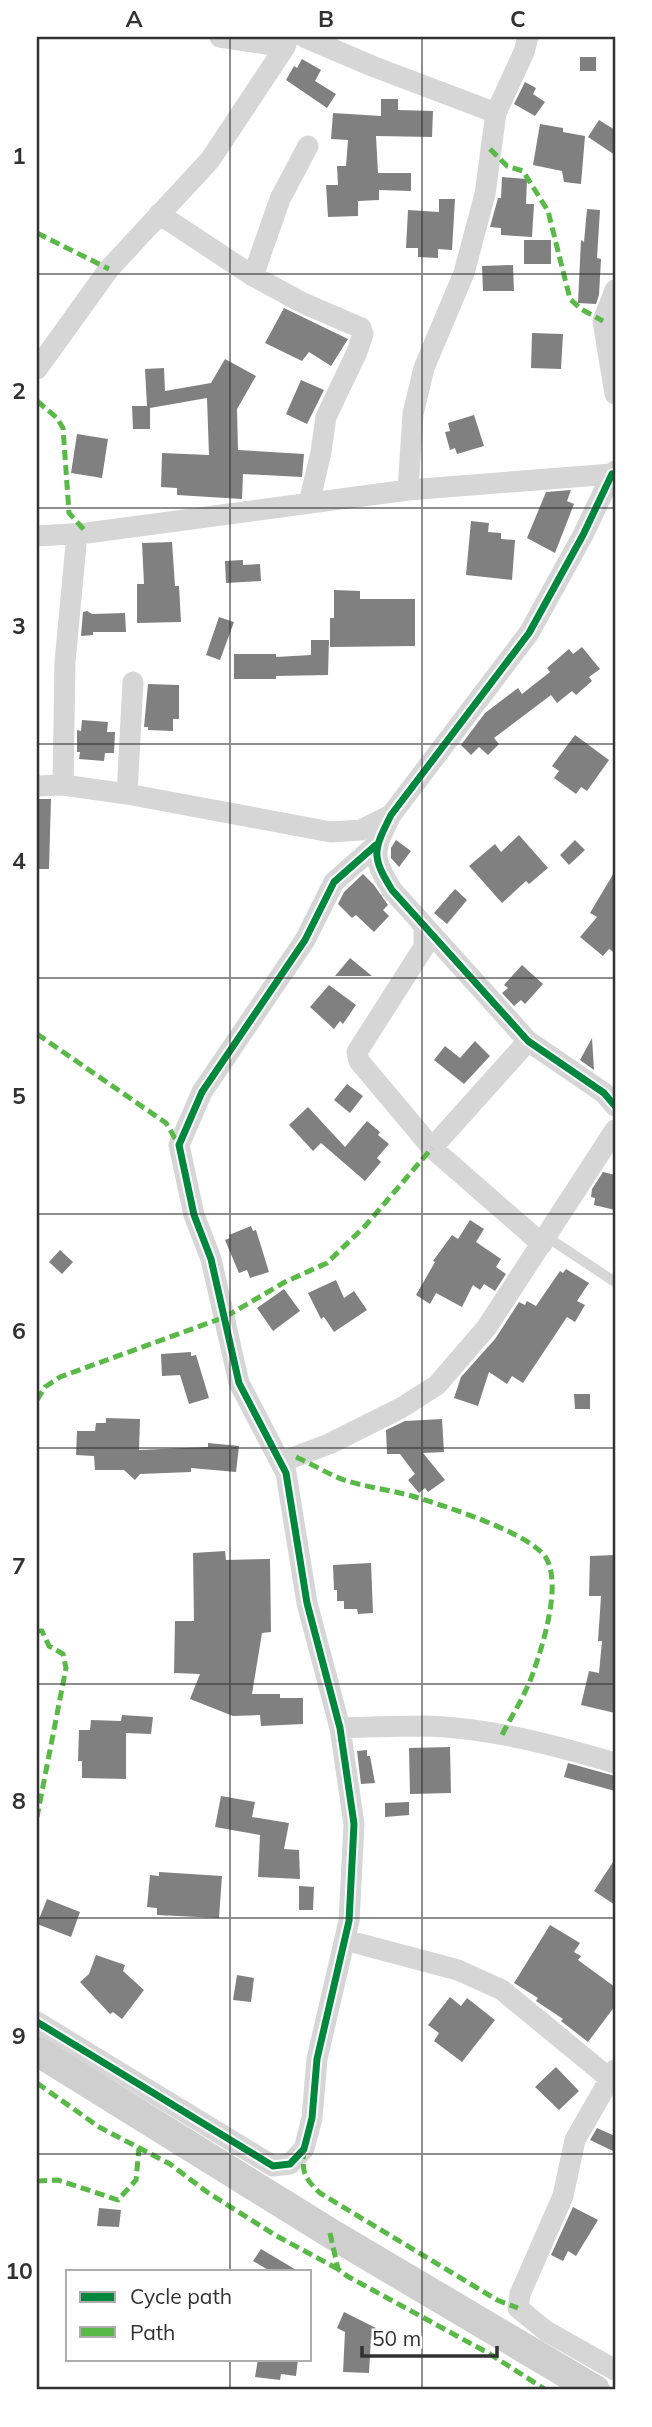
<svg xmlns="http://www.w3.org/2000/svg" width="652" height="2427" viewBox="0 0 652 2427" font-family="Mulish,sans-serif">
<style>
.building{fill:#808080}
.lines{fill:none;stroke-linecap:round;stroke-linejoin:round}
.service{stroke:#d6d6d6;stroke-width:10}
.minor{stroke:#d6d6d6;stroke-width:21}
.secondary{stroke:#cfcfcf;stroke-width:30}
.quiet{stroke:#58b947;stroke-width:5;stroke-dasharray:10 5;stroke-linecap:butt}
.cycleway-casing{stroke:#fff;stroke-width:11}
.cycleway{stroke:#00873e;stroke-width:7}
.grid{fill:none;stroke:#323232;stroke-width:2;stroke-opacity:0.55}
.neatline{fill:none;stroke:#323232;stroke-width:2.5}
.grid-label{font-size:23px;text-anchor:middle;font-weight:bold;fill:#323232}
</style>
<rect width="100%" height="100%" fill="#fff"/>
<path class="building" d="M580 57H596V71H580Z
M302 59 321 70 315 81 336 94 327 108 286 80 294 66 297 68Z
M525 82 536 88 533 94 545 102 535 116 514 104Z
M381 99H398V110L433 111 432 137 376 136 378 173H411V191L379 190V200L358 201V216L328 217 326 185H338L337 166H346L348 140 331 139 333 113 381 116Z
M599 120 615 130V155L588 137Z
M540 124 563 128V132L585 136 581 184 564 182 562 171 533 165Z
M502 177 527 179 526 204H534L532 237 501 235V228L490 227 498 198H501Z
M439 199H455L452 250 438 249V258L418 257V248H406L408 210 439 212Z
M587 209 600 210 597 258 601 259 599 295 596 304 578 303 581 240 584 242Z
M524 240H551V264H524Z
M513 265 514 291H483L482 266Z
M284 308 348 339 331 366 309 352 302 361 265 343Z
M532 333 563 334 561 369 531 368Z
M225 359 256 376 237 409 238 450 304 454 302 477 243 474 242 499 177 495V488L161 487 162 453 209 455 207 398 150 408V429H133L132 406H147L145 369 164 368 165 391 211 383Z
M301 380 324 390 307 424 286 414Z
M474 415 484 446 457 454 455 448 450 450 445 432 450 431 448 423Z
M77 434 108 439 102 478 71 473Z
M571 490 567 501 574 504 555 553 527 538 546 492Z
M471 521 489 523 488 532 501 533V539L515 540 512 580 466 575Z
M172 542 175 586H179L181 622 137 623V584H144L142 543Z
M243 560V565L260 564 261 581 226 583 225 561Z
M334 590 360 591V599H415V646L330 647V618H334Z
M87 611 92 614 125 613 126 632H93V635L81 636 83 612Z
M219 617 234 622 220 660 206 655Z
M311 640H329L328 675 276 676V679H234V654H276V657L311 655Z
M582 647 600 669 589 677 592 681 576 695 572 691 557 703 551 695 494 738 499 744 488 755 479 747 471 755 461 745 485 713 518 688 522 694 550 672 547 668 569 649 573 654Z
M148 684 179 685V719H173V731L148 730V727H144Z
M82 720 108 722 107 732H115L114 753H105L104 761 79 759 80 752H77V730L81 731Z
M575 735 609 760 587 791 581 787 576 794 554 778 559 771 552 766Z
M37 799H51L49 869H37Z
M519 835 548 868 529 884 526 881 502 903 469 866 495 844 501 852Z
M396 840 411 851 399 867 391 858V848Z
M575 840 585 850 569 865 560 855Z
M615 871V953L609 949 603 956 580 937 597 917 590 913Z
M363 874 374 885 388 905 383 910 389 916 374 932 356 915 352 918 338 904 344 892Z
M455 889 467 900 447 924 434 913Z
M350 958 372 976H335Z
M522 965 543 984 525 1004 521 1000 514 1006 502 993 508 988 504 985Z
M329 985 356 1005 343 1024 340 1021 334 1029 310 1007Z
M592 1038 594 1070 580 1060Z
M475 1041 490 1056 464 1084 434 1060 445 1046 460 1058Z
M347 1084 363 1096 350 1113 334 1100Z
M308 1107 345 1147 367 1121 380 1132 378 1135 389 1144 377 1158 381 1162 365 1181 321 1143 313 1151 289 1125Z
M603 1172 615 1175V1210L594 1205 595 1198 591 1197 592 1189Z
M470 1220 484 1229 476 1242 501 1259 496 1267 506 1274 495 1291 484 1284 480 1290 473 1285 462 1307 436 1293 430 1304 416 1295 435 1262 433 1261 452 1235 458 1239Z
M251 1226 253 1231 256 1230 269 1272 250 1278 247 1270 239 1273 225 1240 230 1238 229 1235Z
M60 1250 73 1262 62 1274 49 1262Z
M566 1269 589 1283 577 1301 585 1305 575 1322 567 1317 523 1383 512 1376 507 1384 489 1372 478 1406 454 1398 461 1377 495 1339 519 1302 525 1305 527 1301 536 1306 560 1271 563 1273Z
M336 1280 344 1298 354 1291 367 1310 334 1332 324 1317 321 1319 308 1293Z
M284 1289 300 1311 273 1331 257 1308Z
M191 1352V1356L196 1355 209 1398 189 1404 180 1375 162 1376 161 1354Z
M574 1394H590V1409H575Z
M106 1418 140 1419 139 1450 208 1447V1443L239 1446 236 1472 191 1468V1472L140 1474 135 1480 124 1470H95L94 1456 76 1455 77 1431H95L96 1423H106Z
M442 1419 444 1452 423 1453 445 1480 428 1492 425 1488 419 1493 408 1480 415 1474 400 1454H387L386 1430 405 1421Z
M225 1551 226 1560 270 1559 271 1632 262 1633 252 1694H280V1698H303V1724L261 1726 260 1715 233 1716 190 1699 200 1674 174 1673 175 1621H194L193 1553Z
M615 1555V1713L581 1705 589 1671 599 1673 602 1641H598L601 1596H589L590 1556Z
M371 1563 373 1613 358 1614 357 1609H344V1601H337V1590H334L333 1565Z
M122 1715 153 1717 151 1734 126 1733V1779L82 1778V1761H78L79 1730H90L91 1720 121 1721Z
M450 1747 451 1793 410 1794 409 1748Z
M367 1750V1756H370L375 1783 361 1784 357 1751Z
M568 1763 615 1776V1791L564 1777Z
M221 1796 255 1802 252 1817 289 1823 284 1849 299 1850 300 1879 258 1877 260 1835 215 1827Z
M409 1802V1815L385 1817V1803Z
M615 1859V1905L594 1891Z
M159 1872 222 1876 219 1918 157 1915V1908L147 1907 150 1875 159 1876Z
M299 1886 314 1887 313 1910H299Z
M47 1899 80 1912 71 1937 37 1924Z
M550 1925 580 1943 574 1952 581 1956 578 1960 615 1987V2006L588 2042 561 2021 563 2019 536 2001 538 1998 514 1983Z
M96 1955 125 1965 123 1971 144 1990 122 2019 113 2012 110 2014 80 1982 89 1974Z
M237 1975 254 1978 251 2002 233 2000Z
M450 1997 461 2006 467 1998 495 2020 462 2062 434 2041 439 2033 428 2025Z
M556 2067 579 2091 559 2110 535 2087Z
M597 2128 615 2136V2152L590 2140Z
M573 2207 598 2220 576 2256 568 2251 563 2261 551 2255Z
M99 2208 121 2210 119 2227 97 2226Z
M261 2249 298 2271H270L253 2261Z
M344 2312 376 2328 371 2338 369 2373 343 2372 345 2332 337 2328Z
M258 2359H298L296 2376 281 2374 280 2380 255 2377Z"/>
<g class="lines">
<path class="service" d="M547 1237 615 1282"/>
<path class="minor" d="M220 37 285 47
M304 37 372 66 496 113
M159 214 253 276 303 303 361 328 363 334 357 352 326 417 321 452 309 503
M253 276 280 199 308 146
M615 290 603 321 615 394
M37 369 109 269 210 160 285 47 288 37
M612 474 583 535 529 633 391 815C373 851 371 856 392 890L528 1041 604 1093 615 1106
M408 490 413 414 424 368 464 273 485 194 496 113 524 52 528 37
M37 536 87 533 408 490 612 474 615 471
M63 785 65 662 77 534
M37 786 63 785 127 794 331 832 361 830 391 815
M127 794 133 682
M424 927V947L357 1052 359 1061 432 1148 542 1244
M432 1148 528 1041
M281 1462 329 1444 401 1408 437 1385 487 1327 615 1130
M340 1728C368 1727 397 1726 426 1726 490 1728 554 1745 615 1763
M345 1940 458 1970 502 1990 609 2078
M37 2022 273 2166 290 2164 304 2149 312 2118 317 2059 349 1921 354 1824 340 1728 307 1603 286 1473 239 1383 211 1259 194 1215 179 1145 202 1092 305 940 334 882 376 845
M615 2070 575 2140 563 2196 520 2294 518 2308 546 2331 615 2370"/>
<path class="secondary" d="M37 2051 330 2233 595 2390"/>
<path class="quiet" d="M490 149 507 166 523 171 548 211 570 299 581 309 603 321
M37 233 109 269
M37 401 57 418 63 428 69 513 87 533
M37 1034 166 1123 179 1145
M37 1400 45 1387 60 1377 225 1317 285 1282 327 1263 366 1225 432 1148
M296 1457C312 1464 328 1474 344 1480 366 1487 390 1490 412 1496 442 1505 531 1533 546 1558 562 1584 543 1645 533 1673 526 1694 512 1715 502 1735
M37 1631H42L49 1646 63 1654 66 1668 37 1817
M37 2083 99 2127 170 2164 207 2192 275 2235 338 2269
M304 2149C302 2172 303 2177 320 2193L497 2300 518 2308
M37 2181 58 2180 118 2200 136 2180 139 2148
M330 2233 338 2269 347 2276 490 2354 546 2390"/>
<g class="cycleway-casing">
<path id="cycleway" d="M612 474 583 535 529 633 391 815C373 851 371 856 392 890L528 1041 604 1093 615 1106
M37 2022 273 2166 290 2164 304 2149 312 2118 317 2059 349 1921 354 1824 340 1728 307 1603 286 1473 239 1383 211 1259 194 1215 179 1145 202 1092 305 940 334 882 376 845"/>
</g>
<use href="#cycleway" class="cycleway"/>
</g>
<path class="grid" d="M230 37V2271M422 37V2390M37 274H615M37 508H615M37 744H615M37 978H615M37 1214H615M37 1448H615M37 1684H615M37 1918H615M37 2154H615M230 2359V2390"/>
<rect width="652" height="2427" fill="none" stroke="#ffffff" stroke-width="77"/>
<rect x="66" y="2270" width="245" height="91" fill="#ffffff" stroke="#adadad" stroke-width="2"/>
<rect x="80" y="2292" width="35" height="10" fill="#00873e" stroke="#adadad" stroke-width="2"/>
<text x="130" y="2304" font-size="21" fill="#323232">Cycle path</text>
<rect x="80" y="2327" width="35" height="10" fill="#58b947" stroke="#adadad" stroke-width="2"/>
<text x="130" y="2340" font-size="21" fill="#323232">Path</text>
<path d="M362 2346v10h135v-10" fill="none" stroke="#323232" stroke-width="3.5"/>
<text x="372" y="2346" font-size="21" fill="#323232" stroke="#ffffff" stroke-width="5" paint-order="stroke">50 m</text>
<rect x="38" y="38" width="576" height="2350" class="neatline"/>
<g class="grid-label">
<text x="134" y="27">A</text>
<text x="326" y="27">B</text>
<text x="518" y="27">C</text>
<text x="19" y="164">1</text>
<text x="19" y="399">2</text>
<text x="19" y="634">3</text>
<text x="19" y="869">4</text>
<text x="19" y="1104">5</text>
<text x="19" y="1339">6</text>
<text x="19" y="1574">7</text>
<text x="19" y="1809">8</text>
<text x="19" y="2044">9</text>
<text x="19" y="2279">10</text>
</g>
</svg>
